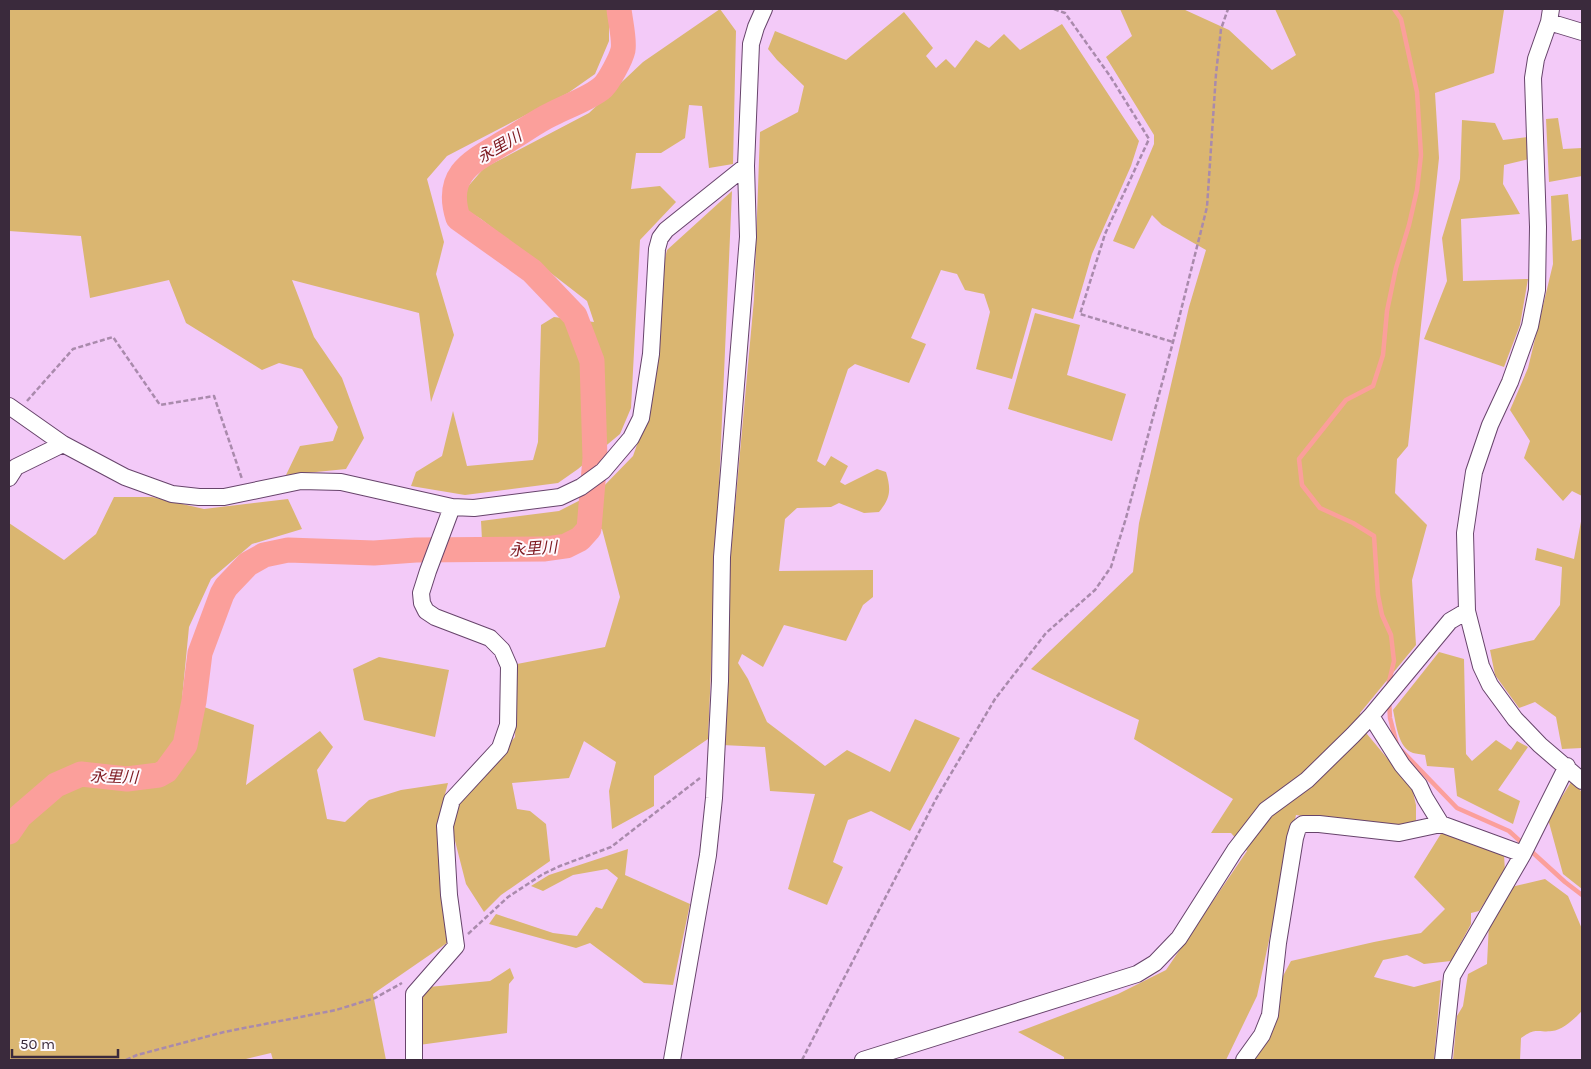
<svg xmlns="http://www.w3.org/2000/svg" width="1591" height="1069" viewBox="0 0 1591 1069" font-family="Karla,'Noto Sans JP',sans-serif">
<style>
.green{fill:#dab671}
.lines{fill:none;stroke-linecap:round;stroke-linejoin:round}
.stream{stroke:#fb9f9b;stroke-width:4.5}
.river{stroke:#fb9f9b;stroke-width:25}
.street-casing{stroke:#67446b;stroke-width:18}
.path{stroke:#a98aac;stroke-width:2.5;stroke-dasharray:5 2.5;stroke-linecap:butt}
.street{stroke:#fff;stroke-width:16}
.labels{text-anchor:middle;stroke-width:4;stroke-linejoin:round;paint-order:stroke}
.water-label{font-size:16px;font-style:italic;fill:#7e1a21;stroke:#fef9fe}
</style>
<rect width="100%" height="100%" fill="#f3caf8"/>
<path class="green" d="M9 9H609V41L595 74 568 93 447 156 427 179 444 242 436 274 454 335 431 402 419 313 292 280 314 337 342 378 364 438 346 469 286 475 300 446 333 441 338 427 302 369 279 363 262 370 186 323 169 280 90 298 81 236 9 231Z
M720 9 736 31 733 164 709 168 702 106 689 105 685 138 661 153H636L631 189 660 186 676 202 640 240 631 408 620 434 578 469 558 483 465 495 411 486 416 472 442 456 453 411 467 466 533 460 538 442 541 325 554 317 594 322 587 301 481 219 464 209V191L484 168 589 113 643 62Z
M1120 9H1183L1229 30 1272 70 1296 55 1275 9H1503L1504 10 1494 73 1435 93 1439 158 1408 446 1397 459 1395 493 1427 525 1412 580 1416 645 1360 713 1367 734 1412 788 1416 805V821L1403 830 1296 815 1257 996 1226 1060H1064V1057L1018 1032 1118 994 1166 970 1247 851 1231 833H1211L1233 799 1134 739 1139 720 1031 669 1133 572 1139 523 1189 307 1206 250 1162 225 1152 215 1134 249 1113 241 1154 144V135L1106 57 1132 36Z
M904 12 933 48 926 56 936 68 946 59 955 68 976 40 989 48 1004 34 1020 50 1062 24 1139 141 1131 166 1092 254 1073 319 1032 308 1012 379 976 369 990 312 984 294 965 290 957 274 941 270 911 338 926 344 909 383 855 364 848 369 817 461 825 466 831 456 848 466 840 482 845 485 877 469 886 472C891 489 891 498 879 512L864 513 839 503 831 507 797 508 785 519 779 571 873 570V597L863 605 846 641 784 625 763 667 742 654 738 663 748 679 767 722 825 766 847 750 890 772 915 719 960 738 910 831 871 811 848 820 833 862 843 867 827 905 788 889 815 794 770 791 765 747 722 745 728 584 754 299 760 132 798 112 804 86 777 60 768 49 775 31 846 60Z
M1558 118 1563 149 1582 148V176L1549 182 1546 119Z
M1462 120 1495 123 1503 140 1527 137 1529 159 1504 165 1503 184 1520 214 1461 219 1463 281 1528 279 1520 325 1504 367 1424 339 1447 281 1442 238 1460 179Z
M732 191 708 739 654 776V806L612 829 609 791 616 762 584 741 569 778 512 783 517 809 530 811 546 824 550 861 501 895 484 912 466 884 453 833 457 803 515 737 517 664 605 647 620 597 602 529 582 527 570 536 482 540 481 521 559 511 600 490 633 456 650 408 661 274 667 250Z
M1568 194 1572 241 1582 239V496L1572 491 1563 501 1524 458 1530 441 1510 410 1528 368 1553 264 1551 196Z
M1035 313 1080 325 1067 375 1126 394 1112 441 1008 409Z
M114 497H152L204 509 288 499 302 529 252 544 211 579 189 627 182 699 254 725 246 785 320 731 333 747 317 770 327 819 345 822 369 800 401 790 448 783 439 817 447 943 373 994 386 1060H273L271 1053 242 1060H9V523L64 560 96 534Z
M1582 516V748L1562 749 1556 717 1535 702 1519 708 1495 675 1490 650 1534 640 1560 605 1562 567 1535 560 1537 548 1574 559Z
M1439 652 1464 659 1466 754 1472 761 1496 740 1511 750 1517 741 1528 747 1498 790 1520 801 1513 824 1457 796 1454 768 1427 766 1425 755C1421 754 1416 754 1413 753 1398 748 1396 723 1393 710Z
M379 657 449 670 435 737 364 720 353 669Z
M1573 779 1582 793V889L1563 874 1548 819Z
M1442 832 1504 854 1505 872 1479 911 1471 913V924L1451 961 1424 964 1407 955 1383 960 1374 977 1414 987 1441 980 1434 1060H1252L1270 1035 1283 976 1291 961 1374 942 1421 933 1445 909 1414 877Z
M628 849 625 875 690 904 673 985 644 983 590 943 576 948 489 924 496 914 553 933 577 936 596 907 602 909 618 878 607 869 573 875 543 891 531 886 549 875Z
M1545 879 1568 896 1582 929V1011C1575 1018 1563 1030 1552 1031 1535 1033 1537 1027 1521 1038L1520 1060H1453L1457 1016 1463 1006 1468 974 1487 964 1489 923 1511 887Z
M510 968 514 978 509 984 507 1033 419 1045 420 997 429 987 490 981Z"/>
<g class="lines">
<path class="stream" d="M1388 686 1394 661 1391 635 1382 615 1378 595 1374 536 1353 523 1320 508 1302 485 1299 459 1346 400 1373 386 1383 355 1387 311 1396 268 1409 225 1417 190 1421 155 1417 92 1401 19 1394 9
M1389 701 1390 718 1397 745
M1402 751 1457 808 1509 831 1565 882 1582 895"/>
<path class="river" d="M9 832 20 816 56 785 81 774 127 779 159 775 166 771 185 745 194 701 200 653 222 594 226 587 248 564 264 555 288 550 374 553 416 550 545 549 566 546 580 539 589 529 595 458 592 361 575 316 532 271 458 218C443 171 476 160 510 139 524 131 537 121 552 114 567 106 591 98 603 87 609 81 621 59 623 50 625 40 620 20 619 9"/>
<g class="street-casing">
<path id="street" d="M1551 9 1549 22 1536 59 1533 78 1538 227 1537 290 1530 326 1510 382 1490 425 1474 472 1465 533 1467 611 1481 666 1490 685 1515 719 1540 745 1582 781
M1549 22 1582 32
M9 406 63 444 125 477 172 494 199 497H224L301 481 341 482 452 507 474 508 560 497 581 487 603 471 631 438 641 418 651 354 657 249 660 238 666 230 746 166
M9 478 16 467 63 444
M1371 716 1402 765 1419 785 1425 798 1441 824
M414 1060V994L456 946 449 895 445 826 452 800 500 748 508 725 509 666 502 650 490 638 435 617 426 611 422 603 421 593 428 571 452 507
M672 1060 708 855 714 798 720 681 722 557 748 237 746 166 751 44 756 27 764 9
M863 1060 1137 974 1155 963 1179 938 1235 850 1266 810 1307 780 1353 735 1371 716 1450 621 1467 611
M1244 1060 1262 1035 1270 1015 1278 943 1295 838 1298 828 1303 824H1319L1399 833 1441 824 1523 854
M1443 1060 1452 976 1523 854 1567 766"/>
</g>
<path class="path" d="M1054 9 1065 13 1110 76 1149 139 1105 234 1080 314 1173 342
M27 401 73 349 113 337 160 405 214 396 242 479
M468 934 508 897 543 874 560 866 611 847 700 778
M126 1060 137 1055 224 1032 336 1010 375 998 402 983
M802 1060 936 799 995 699 1046 633 1095 590 1111 567 1126 518 1173 342 1207 207 1216 74 1221 29 1228 9"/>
<use href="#street" class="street"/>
</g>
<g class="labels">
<g class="water-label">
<text transform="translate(499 146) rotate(-30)" y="6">永里川</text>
<text transform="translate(533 548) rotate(-4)" y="6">永里川</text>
<text transform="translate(114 776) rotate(2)" y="6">永里川</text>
</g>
</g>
<rect width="1591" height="1069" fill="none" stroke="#3a2a3c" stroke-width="20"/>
<path d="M12 1049v8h106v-8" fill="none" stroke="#3a2a3c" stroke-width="2.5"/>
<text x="20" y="1049" font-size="15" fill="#3a2a3c" stroke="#fef9fe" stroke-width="4" paint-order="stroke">50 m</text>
</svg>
